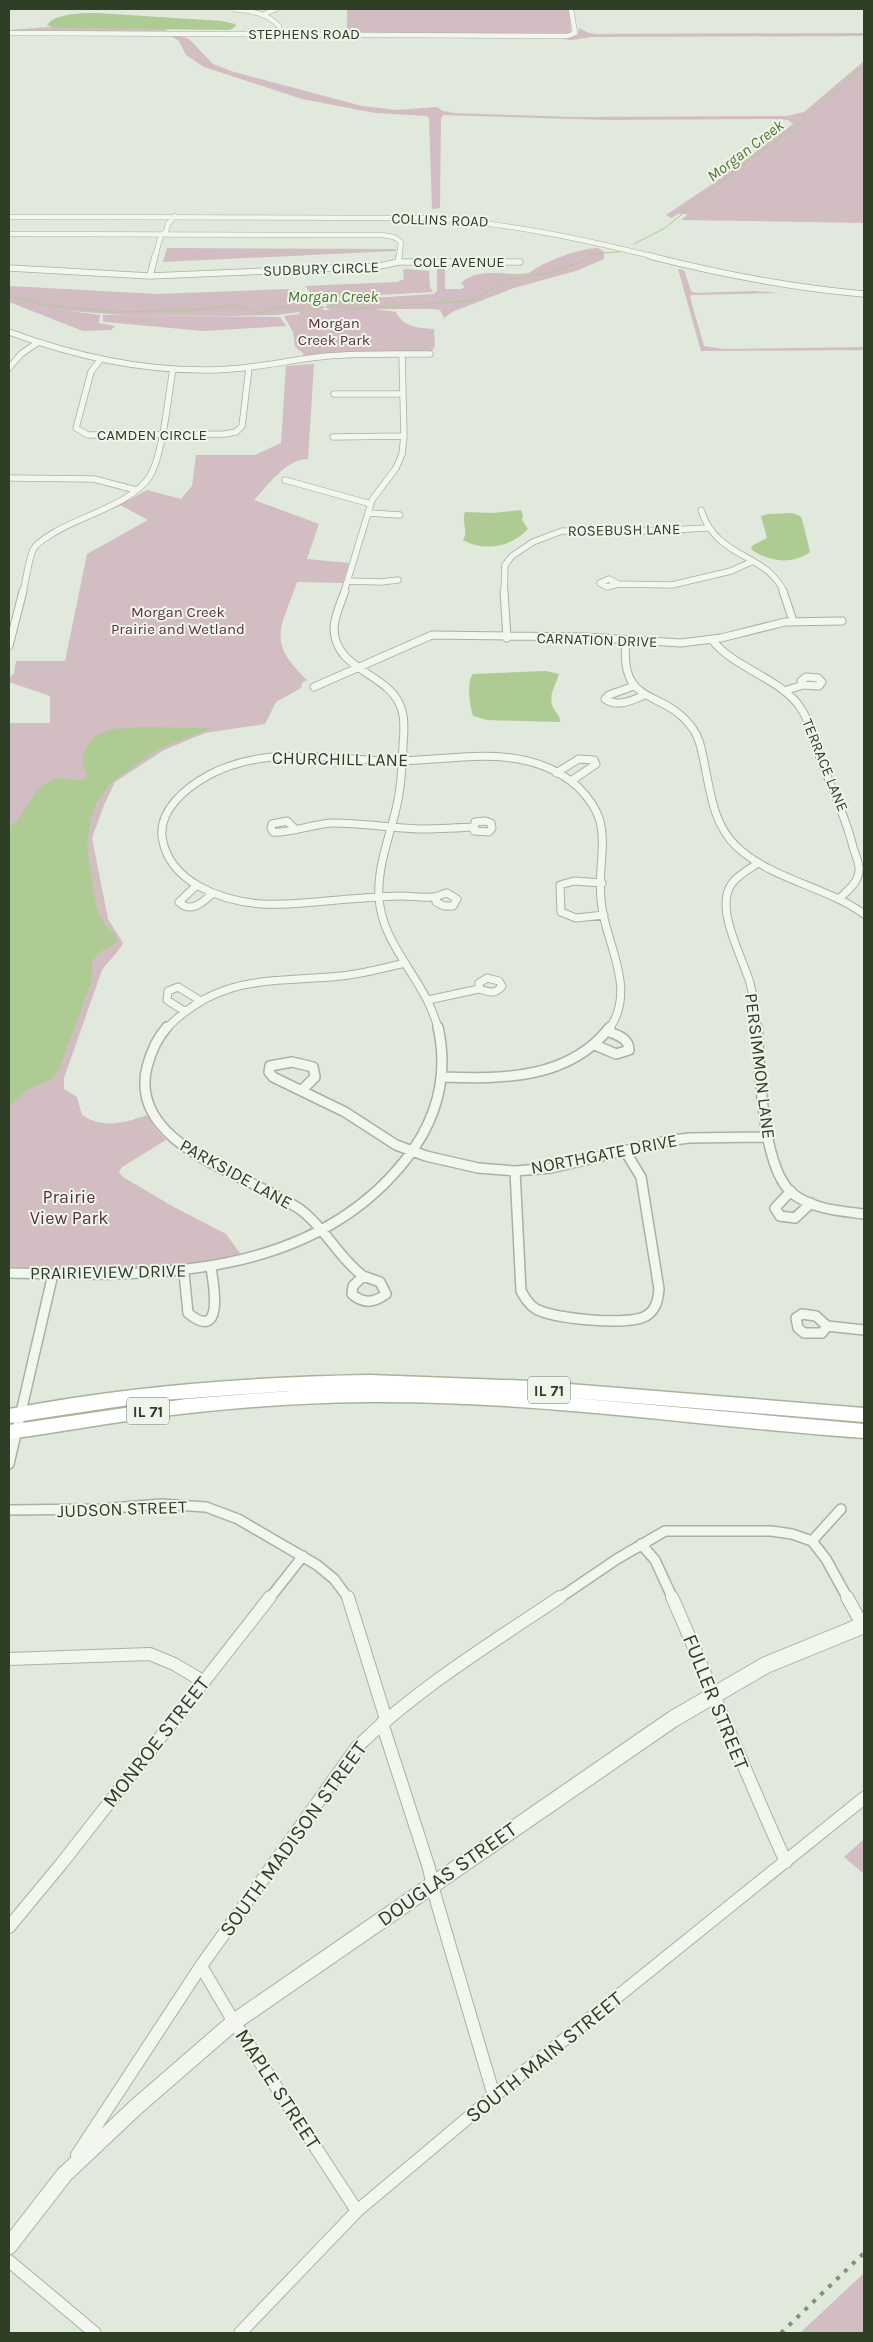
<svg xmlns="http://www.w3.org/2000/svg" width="873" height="2342" viewBox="0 0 873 2342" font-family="Karla,sans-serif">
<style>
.green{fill:#d2bdc2}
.water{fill:#afcb94}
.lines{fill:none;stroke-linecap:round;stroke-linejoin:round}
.stream{stroke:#afcb94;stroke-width:1}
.minor-far4-casing{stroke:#a8b2a1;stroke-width:5.5}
.minor-far3-casing{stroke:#a8b2a1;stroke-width:7}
.minor-far2-casing{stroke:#a8b2a1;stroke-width:9}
.minor-far1-casing{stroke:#a8b2a1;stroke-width:12}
.minor-casing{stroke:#a8b2a1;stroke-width:14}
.tertiary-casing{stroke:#a8b2a1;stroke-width:18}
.primary-casing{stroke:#a5b49b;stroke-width:3}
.minor-far4{stroke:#f2f6ef;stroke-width:4.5}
.minor-far3{stroke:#f2f6ef;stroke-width:5.5}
.minor-far2{stroke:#f2f6ef;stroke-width:7}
.minor-far1{stroke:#f2f6ef;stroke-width:9}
.minor{stroke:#f2f6ef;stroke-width:12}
.tertiary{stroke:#f2f6ef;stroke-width:16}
.primary{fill:#fff;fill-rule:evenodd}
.rail{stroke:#809275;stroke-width:4;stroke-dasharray:4 7;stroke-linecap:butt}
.labels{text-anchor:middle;stroke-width:4;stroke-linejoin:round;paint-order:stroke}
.far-street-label{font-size:15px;fill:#2f3f25;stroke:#f0f5ec}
.far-park-label{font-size:15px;fill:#5b313a;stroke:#f0f5ec}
.far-water-label{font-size:16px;font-style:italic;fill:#4e752d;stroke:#f0f5ec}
.shield{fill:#f0f5ec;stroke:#697661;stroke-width:1}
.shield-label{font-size:16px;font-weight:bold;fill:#2f3f25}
.street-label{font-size:18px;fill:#2f3f25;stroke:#f0f5ec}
.park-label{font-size:18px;fill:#5b313a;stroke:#f0f5ec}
.near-street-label{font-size:21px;fill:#2f3f25;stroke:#f0f5ec}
</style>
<rect width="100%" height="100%" fill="#e1e8dc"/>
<path class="green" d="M347 9H569L571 33H347Z
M49 27 166 29 167 30 165 33 9 32V30Z
M579 28 589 33 596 34 864 33V36L592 37 571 40 539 36 564 39 578 35Z
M176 35 189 39 213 64 234 72 362 106 396 110 437 107 443 111 454 113 573 117 787 116 804 112 864 61V223L681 220 688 214H678L671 218 666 215 711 185 793 124 788 120 775 119 607 120 443 115 441 118 440 208 432 209 429 118 427 116 375 113 302 99 204 67 186 55 179 41 171 36Z
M167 248 396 249V251L163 262Z
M598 248 604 252V259L576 271 514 288 452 312 444 318 440 310 433 309H376L396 312C403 327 418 328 434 329L435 345 432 351 358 352 302 356 304 354 295 347 293 332 284 316 300 314 299 312 276 315 224 316 120 315 69 311 100 315 99 323 115 326 111 330 83 331 9 302V286L157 294 287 289 309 294 313 297V300L322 303 323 310H330L327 308 326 301 434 294 437 291V268L444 269 445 271V289H461L465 287 461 283C480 266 507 277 529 273 543 262 580 248 598 248Z
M406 269 429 271 430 287 433 292 325 298 310 292 305 286 397 282 404 279 403 270Z
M678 269 684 270 691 291 696 293 754 291 780 293 692 295 690 297 704 346 723 349 864 347V350L701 351Z
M103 315 280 317 286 326 204 331 105 322 103 321Z
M314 364 308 459C286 459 268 485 254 500L319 524 307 559 349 563 343 583 297 582C281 629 266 641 307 680L302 683 301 688 276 702 265 724 205 733 164 750 115 782 104 805 92 838 108 919 123 943C119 952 108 961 102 970L64 1078V1089L77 1097 82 1115C103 1129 124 1123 147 1115L155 1128 166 1140 122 1167 119 1172 123 1177 172 1206 226 1234 242 1256 189 1267 119 1270 9 1267V723H50V696L9 682V679L14 673 16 661H65L87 554 148 520 120 505 147 490 181 499 192 486 196 455H255L281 443 286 366Z
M864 1839V1874L844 1857Z
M864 2273V2333H800Z"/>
<path class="water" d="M97 13 222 21 235 24 236 26 230 30 54 28 47 25C55 13 83 13 97 13Z
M521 510 523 516 522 520 528 529C512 547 484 552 463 540 469 530 461 522 465 512L493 513Z
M792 513 800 516 802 519 810 552C792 565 768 562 751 549L753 545 767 538 761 516 768 514Z
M546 671 559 674C556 685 549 693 552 705 554 712 561 715 560 722L487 720 473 716C470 706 466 683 473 674Z
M139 727 213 728 160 748 112 782 96 803 90 823 87 848 90 868 96 906 104 924 115 935 117 942 98 953 92 962 91 983 59 1069 51 1079 25 1091 9 1108V827C29 815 27 788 55 779 65 776 74 782 83 780L87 776 82 761 85 750 93 737 112 729Z"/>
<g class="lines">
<path class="stream" d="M634 244 665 228 745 163 799 125 810 111 820 106 864 66
M9 296 45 305 115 312 197 310 234 305 260 313 282 307 308 309 337 306 350 309 470 301 509 279 549 273 579 263 590 254 619 252"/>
<g class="minor-far4-casing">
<path id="minor-far4" d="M234 9C251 11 267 13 279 26L280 34
M262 15 276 9
M9 33 568 36 575 33 571 9
M9 217 428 218C507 223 579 238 655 257
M9 234 382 235 394 237 401 242 399 257
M155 257 161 235 166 232 168 224 175 216"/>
</g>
<g class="minor-far3-casing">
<path id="minor-far3" d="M650 256C721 274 791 288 864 294
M398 262H520
M9 268 150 276 380 266 398 262 399 256
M150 276 155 256
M9 332C74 356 140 371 210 370 250 370 288 360 327 356 361 353 396 354 430 354
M100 360 91 372 76 428 88 435 225 434 236 432 242 426 249 368
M9 368 21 354 37 343
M334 394H403
M333 437 404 436
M9 478 94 479 136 490
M285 480 371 504
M701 510C717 560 766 552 784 592
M368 513 400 515
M609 579 618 584 607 587 600 583Z
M348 581 381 582 398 580
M618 584 672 585 731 571 751 562
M23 592C26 581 29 556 34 548 39 541 49 536 55 532 82 516 133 503 150 476 163 454 168 397 173 369
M344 592 372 500 396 468 402 454 404 436 402 354
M504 592 505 565 512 556 533 542 562 531H651L707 528"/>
</g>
<g class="minor-far2-casing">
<path id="minor-far2" d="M345 591C341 602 335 615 334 627 333 672 392 672 402 711 405 721 404 734 403 745 402 768 401 791 395 813 388 841 377 869 379 898 382 947 427 981 438 1029
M504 591 507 638
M783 591 793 621
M712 640C735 668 774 676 797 703 812 722 814 744 823 766 834 793 846 818 853 847 855 854 859 862 859 869 859 882 849 889 841 897
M626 641C619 709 664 687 693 729 699 737 701 747 703 757 710 788 712 824 737 847 773 880 825 886 864 914
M9 646 23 591
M806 677 818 678 822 682 819 686 803 685 801 681Z
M634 686 609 695 605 699C618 708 632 700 645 695
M314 687 432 635 585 637 681 643 721 638 785 622 842 621
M784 691 803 685
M556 773 579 759 594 760 596 764 571 781
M485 821 491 823 492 828 489 832 474 831 475 822Z
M294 828 287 821 272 824 271 828 273 832C288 834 315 823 334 823 362 823 390 828 419 829 437 829 455 828 473 827
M602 883 574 881 560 885 561 912 576 918 604 915
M197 885 179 902C191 914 203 902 213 893
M437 897 436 902 444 906H453L457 899 447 893C441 894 439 897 433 897 423 898 412 896 402 896 385 896 367 898 350 899 321 901 291 906 262 904 222 901 169 883 162 837 159 809 187 787 209 775 265 745 328 759 388 761 451 762 525 739 578 787 588 797 596 807 600 821 604 836 602 852 601 868 600 883 600 899 603 914 611 952 635 993 609 1029
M487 978 499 981 502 986C495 995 489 992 479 989V983Z
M428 1000 479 989
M184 1011 167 1000 168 991 178 987 201 1001
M166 1029C220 973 272 983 341 976 363 974 384 968 405 963
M757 1029C756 1013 754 998 750 983 743 959 719 916 728 891 732 878 747 871 758 863"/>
</g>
<g class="minor-far1-casing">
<path id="minor-far1" d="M167 1027C156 1039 151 1052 147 1067 127 1147 252 1175 301 1210 325 1228 339 1258 363 1276
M757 1027C760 1067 761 1167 792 1193 811 1209 840 1211 864 1214
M595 1045 616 1054 629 1050C629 1038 617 1035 607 1031
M442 1077C502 1079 569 1080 610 1027
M302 1090 315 1077 313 1067 292 1062 270 1066 269 1072 273 1077 345 1112 396 1145 426 1156 478 1168 515 1171 551 1168 666 1141 689 1138 769 1137
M515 1171 521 1291C525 1298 529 1305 536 1309 554 1319 628 1326 646 1316 656 1310 658 1300 659 1289L641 1177 625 1151
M791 1191 775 1208 780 1216 795 1218 811 1203
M9 1273C149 1277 312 1281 407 1158 437 1119 449 1076 438 1027
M184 1273 188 1313C224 1343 214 1285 211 1268
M363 1276 380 1282 386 1294C374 1303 363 1304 352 1294L353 1286Z
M802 1314 816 1316 827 1326 822 1333H804L798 1328 796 1318Z
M827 1326 864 1330
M9 1464 53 1274
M9 1510 100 1509 161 1504 206 1507 238 1519 317 1565 334 1579 349 1599
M812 1541 841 1509
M641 1544 655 1560 673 1599
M269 1599 303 1556
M558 1599 617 1559 665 1531H771L792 1534 812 1541 826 1559 848 1599"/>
</g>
<g class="minor-casing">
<path id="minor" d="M348 1597 386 1719
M672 1597C711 1685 746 1775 786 1862
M847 1597 863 1626
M9 1659 150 1654 174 1664 203 1681
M382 1723 429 1868 435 1896 494 2096
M9 1927 62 1863 270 1597
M201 1966 234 2022 357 2211
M77 2155 201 1966 357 1747C418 1688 490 1644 560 1597
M9 2261 95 2333
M240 2333 357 2211 494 2096 864 1798"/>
</g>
<g class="tertiary-casing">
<path id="tertiary" d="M9 2246 64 2175 136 2107 234 2022 673 1719 766 1665 864 1625"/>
</g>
<g class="primary-casing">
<path id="primary" d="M370 1375 532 1381 864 1408V1422L562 1397 864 1424V1438C698 1426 532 1400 365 1402 290 1403 215 1409 141 1419 97 1425 53 1433 9 1439V1425L186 1399 303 1390 162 1400 9 1423V1409C128 1386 249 1377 370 1375Z"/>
</g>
<use href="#minor-far4" class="minor-far4"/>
<use href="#minor-far3" class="minor-far3"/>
<use href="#minor-far2" class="minor-far2"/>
<use href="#minor-far1" class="minor-far1"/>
<use href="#minor" class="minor"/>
<use href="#tertiary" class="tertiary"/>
<use href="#primary" class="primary"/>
<path class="rail" d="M781 2333 864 2253"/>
</g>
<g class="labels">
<g class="far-street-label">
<text x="304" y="39">STEPHENS ROAD</text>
<text transform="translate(440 220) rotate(2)" y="5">COLLINS ROAD</text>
<text x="459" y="267">COLE AVENUE</text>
<text transform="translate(321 269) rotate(-2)" y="5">SUDBURY CIRCLE</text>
<text x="152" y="440">CAMDEN CIRCLE</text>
<text transform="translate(624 530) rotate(-1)" y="5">ROSEBUSH LANE</text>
<text transform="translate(597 640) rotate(2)" y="5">CARNATION DRIVE</text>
<text transform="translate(825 765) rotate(68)" y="5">TERRACE LANE</text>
</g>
<g class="far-park-label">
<text x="334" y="328">Morgan<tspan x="334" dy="17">Creek Park</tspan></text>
<text x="178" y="617">Morgan Creek<tspan x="178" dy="17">Prairie and Wetland</tspan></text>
</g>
<g class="far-water-label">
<text transform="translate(745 150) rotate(-37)" y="6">Morgan Creek</text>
<text x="333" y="302">Morgan Creek</text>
</g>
<g class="shield">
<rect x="528" y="1376.5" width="42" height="27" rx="4"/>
<rect x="127" y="1397.5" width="42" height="27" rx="4"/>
</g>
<g class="shield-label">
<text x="549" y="1396">IL 71</text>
<text x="148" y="1417">IL 71</text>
</g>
<g class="street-label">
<text transform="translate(340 759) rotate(1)" y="6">CHURCHILL LANE</text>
<text transform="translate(760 1066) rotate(83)" y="6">PERSIMMON LANE</text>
<text transform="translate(604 1154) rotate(-11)" y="6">NORTHGATE DRIVE</text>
<text transform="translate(236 1174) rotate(29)" y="6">PARKSIDE LANE</text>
<text transform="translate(108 1272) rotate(-1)" y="6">PRAIRIEVIEW DRIVE</text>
<text transform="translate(122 1509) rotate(-2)" y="6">JUDSON STREET</text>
</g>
<g class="park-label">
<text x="69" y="1203">Prairie<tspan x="69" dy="21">View Park</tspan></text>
</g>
<g class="near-street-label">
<text transform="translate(716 1702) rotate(68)" y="7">FULLER STREET</text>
<text transform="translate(156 1742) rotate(-52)" y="7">MONROE STREET</text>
<text transform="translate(293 1839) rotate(-54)" y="7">SOUTH MADISON STREET</text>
<text transform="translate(447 1874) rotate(-35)" y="7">DOUGLAS STREET</text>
<text transform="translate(544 2057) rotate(-39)" y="7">SOUTH MAIN STREET</text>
<text transform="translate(278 2089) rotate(57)" y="7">MAPLE STREET</text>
</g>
</g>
<rect width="873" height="2342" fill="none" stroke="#2f3f25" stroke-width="20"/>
</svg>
